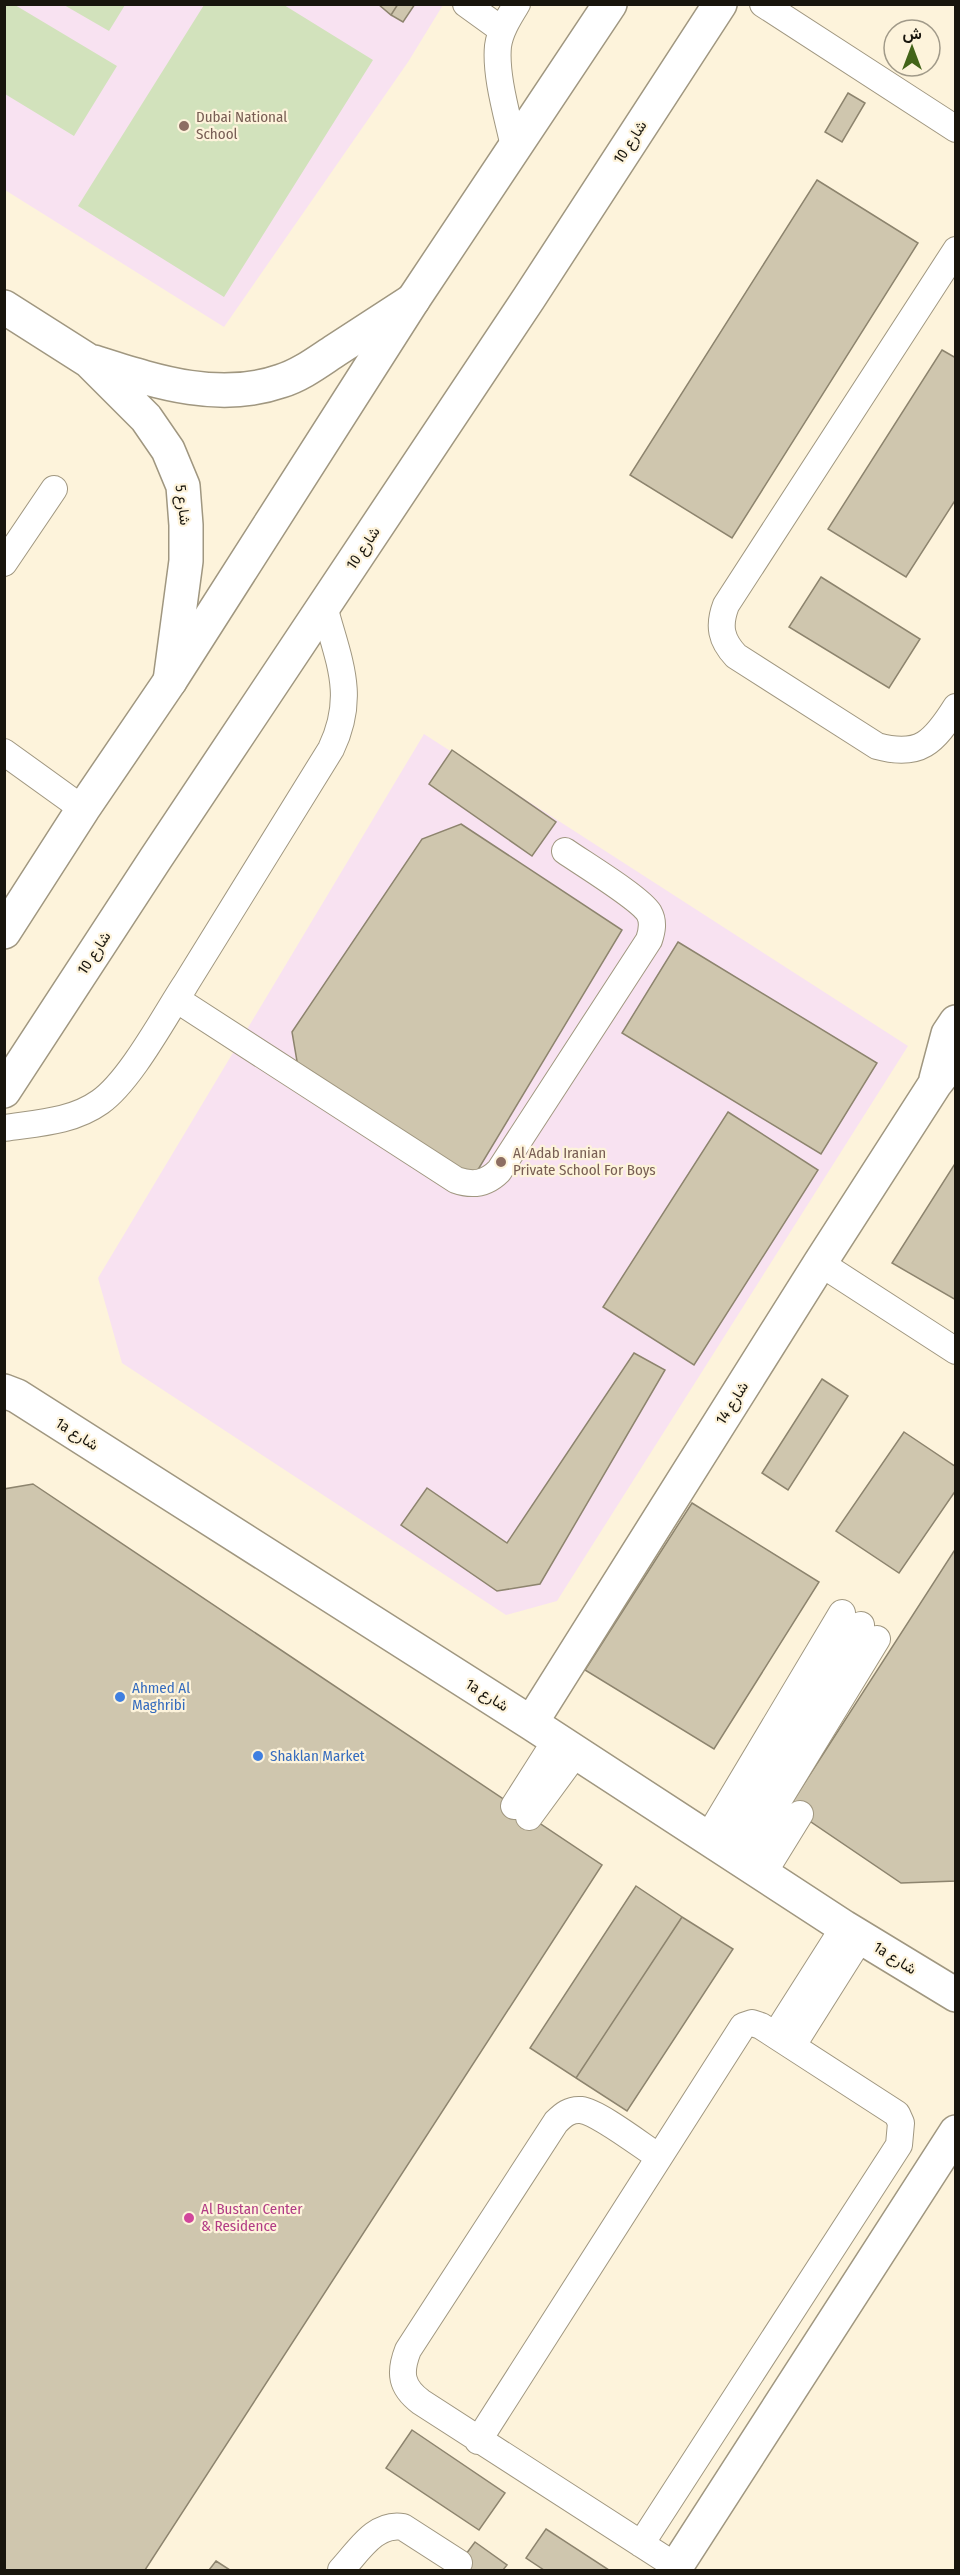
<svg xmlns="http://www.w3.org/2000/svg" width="960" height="2575" viewBox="0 0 960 2575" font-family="'Fira Sans Condensed',Vazirmatn,sans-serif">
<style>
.education{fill:#f8e2f1}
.green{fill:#d2e2bc}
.building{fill:#cfc6ae;stroke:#8d846e;stroke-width:1.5}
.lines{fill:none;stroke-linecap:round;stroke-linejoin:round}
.service-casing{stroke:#a09780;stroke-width:28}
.minor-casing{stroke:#a09780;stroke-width:36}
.tertiary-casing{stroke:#a09780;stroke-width:36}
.service{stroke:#fff;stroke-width:26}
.minor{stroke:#fff;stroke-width:33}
.tertiary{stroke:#fff;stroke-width:33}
.education-dot{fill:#8d6e63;stroke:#fdf3db;stroke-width:2}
.shop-dot{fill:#3f7fe0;stroke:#fdf3db;stroke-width:2}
.hotel-dot{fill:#d1479c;stroke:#fdf3db;stroke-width:2}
.labels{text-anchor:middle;stroke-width:4.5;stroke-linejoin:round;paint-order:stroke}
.education-label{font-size:15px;fill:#785e54;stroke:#fdf3db;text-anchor:start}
.street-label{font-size:15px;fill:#18150d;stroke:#fdf3db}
.shop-label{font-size:15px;fill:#366cbe;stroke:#fdf3db;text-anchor:start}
.hotel-label{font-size:15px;fill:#b23c85;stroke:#fdf3db;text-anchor:start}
</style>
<rect width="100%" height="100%" fill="#fdf3db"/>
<path class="education" d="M4 5H443L408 62 224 327 5 190Z
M424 734 908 1046 557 1601 506 1615 122 1363 98 1278Z"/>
<path class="green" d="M4 5H15L117 66 74 136 5 94Z
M64 5H125L109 31Z
M204 5H284L373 60 224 297 78 206Z"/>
<path class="building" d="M378 4H398L391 15Z
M398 4H415L403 22 391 15Z
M848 93 865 103 842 142 825 132Z
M817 180 918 243 732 538 630 475Z
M942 350 956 358V499L906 577 828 529Z
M821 577 920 639 889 688 789 627Z
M452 750 556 822 532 856 429 784Z
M461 824 622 930 470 1183 299 1073 292 1032 422 839Z
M678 942 877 1063 821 1154 622 1033Z
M728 1112 818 1170 694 1365 603 1307Z
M956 1162V1300L892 1263Z
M634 1353 665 1370 540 1584 497 1591 401 1525 427 1488 507 1543Z
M822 1379 848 1396 788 1490 762 1473Z
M904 1432 956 1467V1490L899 1573 836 1531Z
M33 1484 602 1865 145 2570H4V1489Z
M692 1503 819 1582 714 1749 585 1670Z
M956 1548V1881L901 1883 789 1807Z
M636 1886 682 1917 576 2078 530 2048Z
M682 1917 733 1949 627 2111 576 2078Z
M412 2430 505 2493 479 2530 386 2468Z
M546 2529 609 2570H544L526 2558Z
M475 2542 507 2565 503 2570H454Z
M216 2561 230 2570H209Z"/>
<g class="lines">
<g class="service-casing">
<path id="service" d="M466 4 502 30
M763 4 956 129
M514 147C508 118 495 76 498 46 500 31 509 17 517 4
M956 250 726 605C718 626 721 640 736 656L877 746C920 758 934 742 956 707
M4 563 54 489
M4 752 83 809
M176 999 456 1180C473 1186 486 1184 499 1171L649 940C652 931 654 922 649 913 640 898 582 863 565 851
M4 1128C37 1123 72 1122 100 1102 130 1081 164 1017 185 985 234 906 283 827 331 749 357 695 338 660 324 606
M820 1263 956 1351
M514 1806 556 1740
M529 1817 576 1753
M707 1839 842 1613
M724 1849 861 1625
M742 1860 877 1639
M763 1874 800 1814
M776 2034 844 1927
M793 2045 861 1937
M659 2157C642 2146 598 2112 581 2110 570 2109 563 2115 556 2122L408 2350C399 2373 401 2387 421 2402L677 2567
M478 2441 743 2026 752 2023 761 2026 897 2114 901 2123 899 2145 641 2544
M341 2570C358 2552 375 2522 403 2527L459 2563"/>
</g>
<g class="minor-casing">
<path id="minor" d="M4 307 89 361 146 418 168 450 183 486 186 525V561L170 681
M94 362C154 381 218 403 281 381 301 375 319 361 336 350 362 333 387 317 413 300
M936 1079 948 1034 956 1022
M4 1391 17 1396 531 1723 844 1927 956 1995
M531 1723 820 1263 935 1084 956 1057
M674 2570 956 2132"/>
</g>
<g class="tertiary-casing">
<path id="tertiary" d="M4 932 83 809 170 681 413 300 610 4
M4 1091 156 858 529 298 720 4"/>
</g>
<use href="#service" class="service"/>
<use href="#minor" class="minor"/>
<use href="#tertiary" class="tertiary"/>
</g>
<g class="education-dot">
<circle cx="184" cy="126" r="6"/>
<circle cx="501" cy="1162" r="6"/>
</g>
<g class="shop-dot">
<circle cx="120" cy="1697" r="6"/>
<circle cx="258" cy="1756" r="6"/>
</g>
<circle class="hotel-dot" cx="189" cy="2218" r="6"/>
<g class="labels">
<g class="education-label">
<text x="196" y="122">Dubai National<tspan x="196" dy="17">School</tspan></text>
<text x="513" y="1158">Al Adab Iranian<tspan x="513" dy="17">Private School For Boys</tspan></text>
</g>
<g class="street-label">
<text transform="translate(630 142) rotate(-57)" y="5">شارع 10</text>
<text transform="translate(183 505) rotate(83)" y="5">شارع 5</text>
<text transform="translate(363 548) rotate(-56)" y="5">شارع 10</text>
<text transform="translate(94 953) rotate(-57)" y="5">شارع 10</text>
<text transform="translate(732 1403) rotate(-58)" y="5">شارع 14</text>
<text transform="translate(77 1434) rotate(32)" y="5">1a شارع</text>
<text transform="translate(487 1695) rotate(32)" y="5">1a شارع</text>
<text transform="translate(895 1958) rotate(32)" y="5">1a شارع</text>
</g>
<g class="shop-label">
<text x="132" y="1693">Ahmed Al<tspan x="132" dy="17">Maghribi</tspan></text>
<text x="270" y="1761">Shaklan Market</text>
</g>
<g class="hotel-label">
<text x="201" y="2214">Al Bustan Center<tspan x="201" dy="17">&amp; Residence</tspan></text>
</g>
</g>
<rect width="960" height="2575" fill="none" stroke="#18150d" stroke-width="12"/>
<g transform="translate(912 48)"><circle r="28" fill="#fdf3db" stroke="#a19a89" stroke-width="1.5"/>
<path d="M0-4.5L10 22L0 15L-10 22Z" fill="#436419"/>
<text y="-9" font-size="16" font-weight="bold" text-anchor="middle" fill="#18150d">ش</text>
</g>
</svg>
